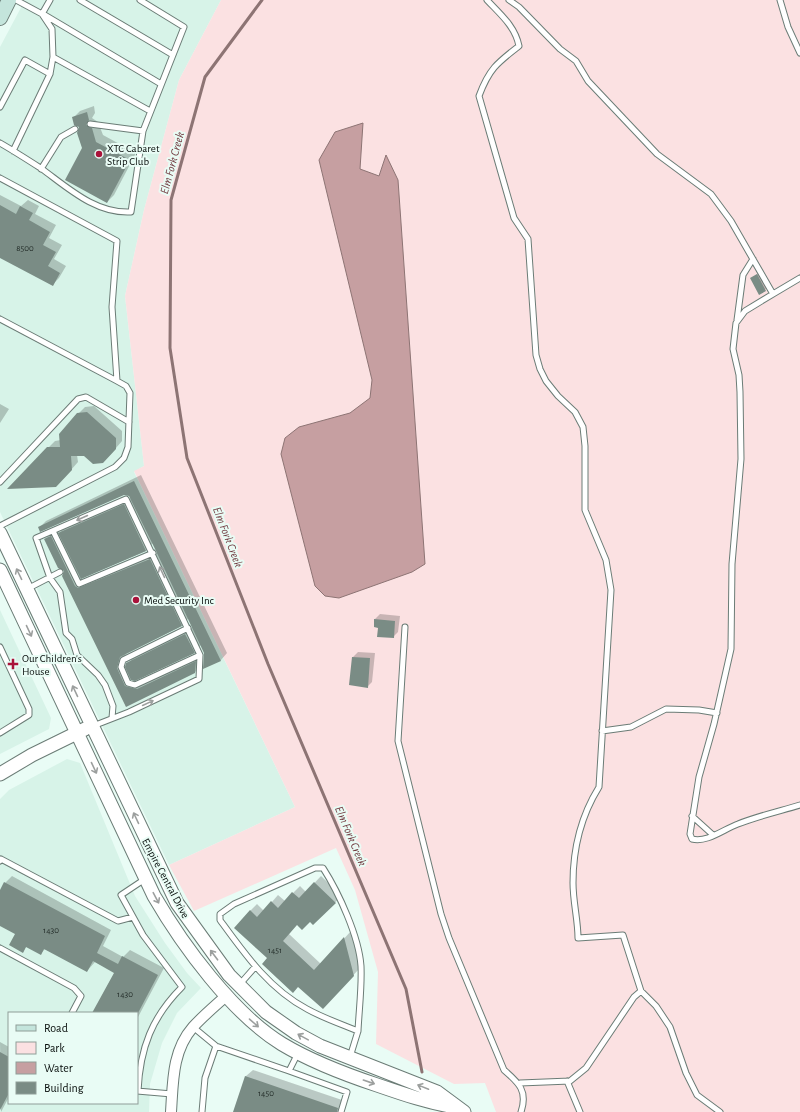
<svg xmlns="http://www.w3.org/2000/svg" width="800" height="1112" viewBox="0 0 800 1112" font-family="'Alegreya Sans',sans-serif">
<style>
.built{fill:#d7f3e8;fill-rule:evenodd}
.green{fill:#fbe1e2}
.water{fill:#c69fa1;stroke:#8d7474}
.shadow{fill:#0003;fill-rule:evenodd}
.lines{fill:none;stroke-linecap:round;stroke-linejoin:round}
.stream{stroke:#8d7474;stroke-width:3}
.building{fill:#7a8c85}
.service-casing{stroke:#6b7c76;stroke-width:7}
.minor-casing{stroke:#6b7c76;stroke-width:12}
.tertiary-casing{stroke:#6b7c76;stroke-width:15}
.secondary-casing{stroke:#6b7c76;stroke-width:16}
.service{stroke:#fff;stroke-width:5}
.minor{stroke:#fff;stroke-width:10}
.tertiary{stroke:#fff;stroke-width:13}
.secondary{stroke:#c4e5dc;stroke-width:14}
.oneway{stroke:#9c9f9e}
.poi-dot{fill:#a9123a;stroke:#e9fcf5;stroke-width:1.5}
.labels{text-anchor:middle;stroke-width:4;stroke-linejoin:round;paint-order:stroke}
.number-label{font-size:9px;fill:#242e2a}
.poi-label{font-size:11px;fill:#080e0c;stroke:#e9fcf5;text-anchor:start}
.street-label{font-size:11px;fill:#080e0c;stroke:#e9fcf5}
.water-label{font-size:12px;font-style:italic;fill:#733c42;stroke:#e9fcf5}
</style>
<rect width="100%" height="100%" fill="#e9fcf5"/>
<path class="built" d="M25 0H221L179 80 144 210 125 296 144 466 134 472 295 807 169 865 0 512V47Z
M0 610 51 718 49 729 0 754Z
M67 759 80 763 135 896 165 943 187 973 201 988 177 1013 162 1043 150 1084 149 1112H0V799L9 790ZM9 1013H137V1103H9Z"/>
<path class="green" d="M221 0H800V1112H496L485 1083 454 1084 376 1044 378 972 355 890 336 848 194 911 169 865 295 807 134 471 144 466 125 296 144 210 179 80Z"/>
<path class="water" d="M363 123 360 169 379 176 386 155 398 180 425 564 412 572 339 598 325 596 315 586 281 454 285 438 299 427 350 413 370 398 372 380 319 160 335 132Z"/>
<path class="shadow" d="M94 106 95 113 92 118 98 122 103 135 136 153 114 195 107 202 83 148 80 127 73 118 80 111Z
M0 195 21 206 28 200 39 206 35 214 56 225 49 238 62 245 54 259 66 266 59 278 52 285 0 256Z
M760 272 769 287 760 293 751 279Z
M0 404 9 409 0 423Z
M94 406 122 431V441L110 455H77L78 462 63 479 48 448 55 441 61 440 78 414 85 407Z
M141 475 227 653 221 660 204 668 205 653 201 645 194 652 134 680 142 683 202 656V665L195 672 126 706 65 570 45 539 52 532 58 530 59 533 66 526 131 498 129 495 124 494 39 528 46 521ZM153 543 158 552 85 582 81 578 146 551ZM189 618 193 627 134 656 126 667 124 661 126 653 181 626Z
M380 614 400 616 398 632 393 637 379 627 375 619Z
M358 652 375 653 372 682 367 687 353 657Z
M12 876 111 930 103 946 123 957 130 950 164 968 137 1019V1013H93L115 972 95 962 87 971 45 949 41 953 27 946 22 951 16 934 0 925V892L5 883Z
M321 876 342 896 313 923 310 920 297 924 289 934 321 964 351 931 360 968 329 1001 268 958 250 911 257 904 264 911 278 895 285 901 300 886 306 892Z
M0 1042 9 1047V1097L1 1112Z
M253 1070 342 1100 338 1112H234L246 1076Z"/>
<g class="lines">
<path class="stream" d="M262 0 205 77 171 200 170 348 187 458 268 664 406 989 422 1072"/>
</g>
<path class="building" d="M87 112 89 120 86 125 92 128 96 142 130 160 107 203 65 180 82 148 77 133 79 127 74 125 72 117Z
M0 205 16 214 20 206 33 213 29 220 50 232 43 245 56 252 48 266 60 273 53 286 0 258Z
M757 274 766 291 759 295 750 278Z
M87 412 116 438V449L103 463 93 464 84 456H71L72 470 56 487 7 489 47 447H60L59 434 77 413Z
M134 481 221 661 203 669 204 653 156 551 129 496 124 495 40 532 38 527Z
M124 504 146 551 81 579 58 533Z
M51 536 75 586 78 588 150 559 182 626 120 657 117 668 125 686 137 689 196 661 195 673 126 707 62 576 64 571 58 568 44 539Z
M374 619 395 621 394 638 377 637 378 628 374 627Z
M185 634 195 653 135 681 131 680 125 667 126 663Z
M352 657 370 658 368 688 349 685Z
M4 882 105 936 97 953 118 964 122 956 158 975 138 1013H92L114 973 93 961 87 972 44 949 41 955 26 947 23 953 9 945 15 934 0 926V890Z
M314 882 336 903 313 925 310 922 302 930 297 925 283 941 314 970 344 937 354 976 323 1009 298 987 293 993 262 964 267 958 234 928 250 910 257 917 271 901 278 908 292 892 299 898Z
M0 1052 9 1057V1093L0 1110Z
M245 1076 338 1108 337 1112H233Z"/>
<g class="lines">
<g class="service-casing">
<path id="service" d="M16 0 42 14 50 0
M80 0 173 55
M487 0C500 14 515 26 519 46 497 63 489 69 479 96L514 218 528 239 536 355 540 369 546 381 558 396 575 412 583 427 585 446V510L606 560 611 590 599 787C581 816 573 849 573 883 573 902 578 920 578 938L623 935 641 991 656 1006 670 1027 686 1073 697 1095 720 1112
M509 0 519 7 560 49 576 61 588 81 657 154 711 194 731 221 773 294 800 278
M780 0 788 27 800 53
M42 14 52 29 53 57 150 111
M43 14 161 84
M0 107 25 60 50 74
M90 124 143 131
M0 143C14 151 28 160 42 169 68 188 96 214 131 212L143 131 184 27 140 0
M13 151 50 74 53 57
M41 169 61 137 75 129
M0 178 117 241 112 307 117 381 0 319
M773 294 745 311 736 323 733 349 739 375 740 392 741 459 732 564 731 649 714 724 699 777 690 834 692 839C707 843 724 829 738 824 758 816 780 811 800 805
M737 320 743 275 753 259
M0 482 78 399 86 397 129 422
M0 526 115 467 124 458 128 447 130 393 126 386 117 381
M53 531 79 584 153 553
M27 589 60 572
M405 627 398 741 441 914 449 938 504 1070C519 1083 528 1091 521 1112
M188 628 123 660 121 667 128 683 135 685 200 655
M0 647 29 709V715L0 733
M93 726 129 712 199 679 200 655 126 499 36 538 50 578 60 592 66 633 72 639 77 655 98 675 105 685 113 706 112 718
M602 731 631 727 666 709 699 710 717 713
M692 816 713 835
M0 861 1 859 118 921 133 917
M315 868H323C339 893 359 937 361 966 362 987 359 1010 358 1031 341 1024 323 1018 307 1009 269 989 244 953 220 920V914L234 904Z
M0 948 74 988 81 996 72 1013
M240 984 255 967
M193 1027 216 1046 289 1071
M298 1053 289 1071 347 1092 341 1112
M350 1057 358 1031
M567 1081 580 1112
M520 1083 570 1081 586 1068 634 997 641 991
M137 1091 172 1094
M138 1091C140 1048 152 1017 182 987L143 935 121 895 145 879
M202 1112 205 1078 216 1046"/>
</g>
<g class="minor-casing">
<path id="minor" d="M171 1112C173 1082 172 1051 193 1027 203 1016 215 1006 226 996"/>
</g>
<g class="tertiary-casing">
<path id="tertiary" d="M0 533 177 903 229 975 266 1012 296 1033 320 1046 437 1092 464 1112
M0 570 154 896C183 946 233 1014 282 1044 312 1062 344 1074 377 1085 403 1094 429 1103 456 1107
M0 774 32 755 85 729"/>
</g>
<g class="secondary-casing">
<path id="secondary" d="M0 18 9 0"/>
</g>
<use href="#service" class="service"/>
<use href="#minor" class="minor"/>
<use href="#tertiary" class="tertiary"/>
<use href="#secondary" class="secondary"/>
</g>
<defs><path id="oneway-shaft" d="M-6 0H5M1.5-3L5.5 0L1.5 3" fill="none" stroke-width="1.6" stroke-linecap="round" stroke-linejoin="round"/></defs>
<g class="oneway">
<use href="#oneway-shaft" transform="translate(82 518) rotate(156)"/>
<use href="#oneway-shaft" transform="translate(162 572) rotate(-115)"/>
<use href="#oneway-shaft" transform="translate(19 574) rotate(-116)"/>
<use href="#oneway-shaft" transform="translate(29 631) rotate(65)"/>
<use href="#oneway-shaft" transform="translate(75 691) rotate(-115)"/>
<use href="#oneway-shaft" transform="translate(148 703) rotate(-25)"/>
<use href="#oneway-shaft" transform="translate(94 768) rotate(65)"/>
<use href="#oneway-shaft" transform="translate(136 818) rotate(-115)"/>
<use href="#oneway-shaft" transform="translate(156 898) rotate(62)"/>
<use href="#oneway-shaft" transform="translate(214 955) rotate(-127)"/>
<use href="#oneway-shaft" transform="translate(254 1023) rotate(41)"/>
<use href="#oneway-shaft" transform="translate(303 1037) rotate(-151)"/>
<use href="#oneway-shaft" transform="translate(369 1082) rotate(19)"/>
<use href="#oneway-shaft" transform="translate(423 1087) rotate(-158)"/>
</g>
<g class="poi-dot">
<circle cx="99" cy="154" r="4"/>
<circle cx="136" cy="600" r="4"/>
<path d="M11 658h4v4h4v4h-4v4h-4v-4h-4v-4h4z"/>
</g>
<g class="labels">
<g class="number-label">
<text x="25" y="251">8500</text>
<text x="51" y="933">1430</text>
<text x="275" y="953">1451</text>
<text x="125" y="997">1430</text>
<text x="266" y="1096">1450</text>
</g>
<g class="poi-label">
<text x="107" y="152">XTC Cabaret<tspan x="107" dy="13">Strip Club</tspan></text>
<text x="144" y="604">Med Security Inc</text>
<text x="22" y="662">Our Children's<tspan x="22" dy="13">House</tspan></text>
</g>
<g class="street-label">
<text transform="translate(166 878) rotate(62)" y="4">Empire Central Drive</text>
</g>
<g class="water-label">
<text transform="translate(172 163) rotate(-75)" y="4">Elm Fork Creek</text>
<text transform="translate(228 537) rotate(69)" y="4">Elm Fork Creek</text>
<text transform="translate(351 836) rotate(67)" y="4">Elm Fork Creek</text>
</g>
</g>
<rect x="8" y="1012" width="130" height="92" fill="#e9fcf5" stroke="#8f9d98"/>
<rect x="16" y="1025" width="20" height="6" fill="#c4e5dc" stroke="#8f9d98"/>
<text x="44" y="1032" font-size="12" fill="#080e0c">Road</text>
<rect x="16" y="1042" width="20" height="12" fill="#fbe1e2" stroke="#8f9d98"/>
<text x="44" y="1052" font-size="12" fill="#080e0c">Park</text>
<rect x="16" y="1062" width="20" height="12" fill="#c69fa1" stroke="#8f9d98"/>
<text x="44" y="1072" font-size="12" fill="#080e0c">Water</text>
<rect x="16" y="1082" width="20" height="12" fill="#7a8c85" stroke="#8f9d98"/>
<text x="44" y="1092" font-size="12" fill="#080e0c">Building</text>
</svg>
